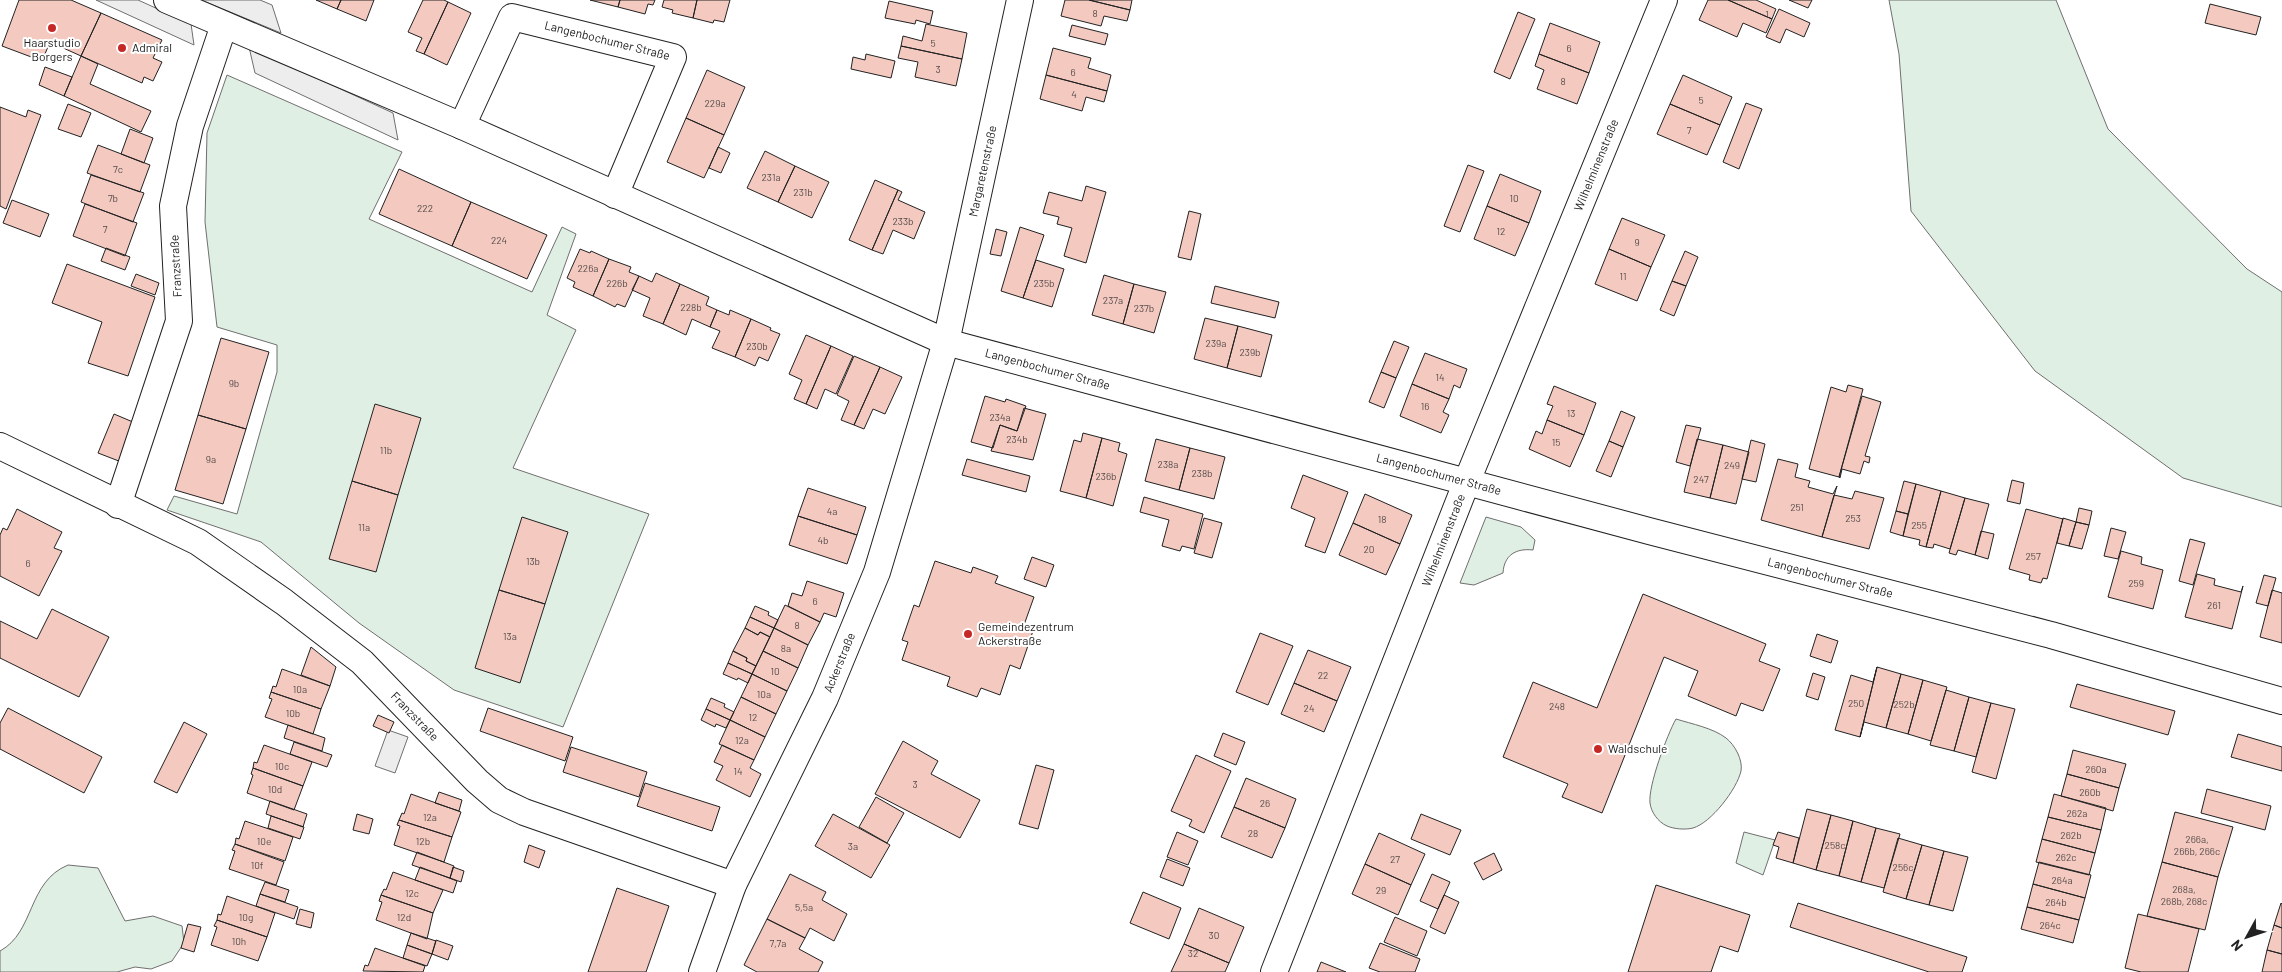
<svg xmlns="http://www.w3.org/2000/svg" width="2282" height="972" viewBox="0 0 2282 972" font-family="Barlow,sans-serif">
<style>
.green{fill:#e0efe3;stroke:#6f6f6f}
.parking{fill:#ededed;stroke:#6f6f6f}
.building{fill:#f3c9c0;stroke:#222}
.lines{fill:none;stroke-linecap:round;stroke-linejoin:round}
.minor-casing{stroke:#222;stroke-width:28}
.minor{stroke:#fff;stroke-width:26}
.poi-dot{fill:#c62828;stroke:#fff;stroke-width:2}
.labels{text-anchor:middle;stroke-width:4;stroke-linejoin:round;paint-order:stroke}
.number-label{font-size:10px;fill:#564c4a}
.street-label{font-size:12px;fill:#222;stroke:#fff}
.poi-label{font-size:12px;fill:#222;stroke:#fff;text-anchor:start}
</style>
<rect width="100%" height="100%" fill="#fff"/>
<path class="green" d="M1889 0H2056L2108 129 2247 269 2282 292V507L2183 478 2035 371 1911 211 1899 54Z
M227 75 402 152 369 219 532 292 562 227 576 234 547 315 576 330 513 468 649 514 563 727 454 690 359 623 261 542 167 510 174 496 237 514 277 372V345L217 327 205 222 207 133Z
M1486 517 1521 527 1535 540 1533 550C1516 548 1504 555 1503 573L1474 585 1460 583Z
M1676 719C1692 724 1713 728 1726 738 1735 745 1743 760 1741 771 1737 789 1711 823 1693 828 1685 830 1674 829 1667 826 1658 822 1651 812 1650 803 1648 786 1667 735 1676 719Z
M1744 832 1775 840 1763 875 1736 863Z
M68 865 98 868 125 921 153 916 182 926 184 943 172 961 151 969 135 967 117 972H0V951C35 932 27 882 68 865Z"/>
<path class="parking" d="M96 0H138L191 24 194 45Z
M201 0H260L272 5 281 33Z
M249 47 393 113 398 140 255 73Z
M388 730 408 737 395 773 375 766Z"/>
<path class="building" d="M19 0H71L101 13 81 56 50 42 42 61 2 46Z
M316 0H341L337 9Z
M341 0H374L366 21 337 9Z
M423 0H444L448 2 424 54 416 51 422 38 408 32Z
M590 0H620L618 7Z
M620 0H655L653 5 648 4 645 14 618 7Z
M664 0H697L693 18 672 13 673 10 662 7Z
M697 0H730L724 22 714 20 713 23 693 18Z
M1065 0H1089L1130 10 1127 21 1104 16 1101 26 1061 16Z
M1089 0H1132L1130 10Z
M1708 0H1728L1772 19 1766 33 1743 23 1737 37 1699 20Z
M1728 0H1756L1776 9 1772 19Z
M1789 0H1812L1808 8Z
M889 1 933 11 930 24 916 20 915 24 885 18Z
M448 2 471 13 447 65 424 54Z
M2210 4 2261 17 2256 35 2205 23Z
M1779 9 1810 23 1804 37 1786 29 1780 43 1766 37Z
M1518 12 1535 19 1510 79 1494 72Z
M101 13 162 40 153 58 162 62 153 81 144 77 142 83 81 56Z
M1550 23 1600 42 1589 73 1539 54Z
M926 24 967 33 962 59 901 46 903 36 922 41Z
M1072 25 1108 34 1105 45 1069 36Z
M901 46 962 59 956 86 915 77 918 62 898 58Z
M1053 48 1091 58 1088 68 1111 75 1107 91 1046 75Z
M866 54 895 61 891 78 851 69 853 57 865 60Z
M1539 54 1589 73 1577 104 1537 89 1544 70 1535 66Z
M81 56 98 64 90 84 151 111 141 132 64 96Z
M45 67 72 77 64 96 39 85Z
M707 70 745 87 724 135 686 118Z
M1046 75 1107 91 1104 102 1086 97 1082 111 1040 99Z
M1683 75 1732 97 1720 125 1670 104Z
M1746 103 1762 109 1739 169 1723 162Z
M68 104 91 113 81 137 58 129Z
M1670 104 1720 125 1707 155 1657 134Z
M0 107 26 117 28 110 41 115 6 209 0 206Z
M686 118 724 135 704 178 667 162Z
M130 129 153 138 144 163 121 154Z
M98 145 150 165 140 192 87 173Z
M718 147 730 153 721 173 709 168Z
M765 151 795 166 778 202 747 188Z
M1468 165 1484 171 1460 232 1444 226Z
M795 166 829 182 812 218 778 202Z
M399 169 471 202 452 246 379 214Z
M1500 174 1541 191 1529 223 1487 206Z
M91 175 144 193 133 222 81 202Z
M875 180 898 190 872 250 849 240Z
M1086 186 1106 192 1086 263 1064 256 1072 228 1057 224 1059 217 1043 213 1049 192 1082 201Z
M898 190 902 192 898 200 925 212 914 239 893 230 883 254 872 250Z
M12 200 49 214 40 237 3 223Z
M471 202 547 235 527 279 452 246Z
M85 204 137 223 125 256 73 236Z
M1487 206 1529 223 1515 256 1474 239Z
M1189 211 1201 214 1191 260 1178 257Z
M1622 218 1665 235 1651 267 1609 249Z
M1020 227 1044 235 1023 298 1001 291Z
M996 229 1007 232 1001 256 990 254Z
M106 248 130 257 125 270 101 261Z
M580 249 590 253 591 251 609 259 593 296 573 287 575 282 567 278Z
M1609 249 1651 267 1637 301 1595 284Z
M1685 251 1698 257 1686 286 1672 281Z
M609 259 631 267 629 272 639 276 625 307 617 304 615 307 593 296Z
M1036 260 1064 269 1052 307 1023 298Z
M67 264 155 297 128 376 88 363 102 322 52 303Z
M656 273 680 284 663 324 643 316 650 298 632 290 639 276 652 282Z
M136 274 159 283 155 295 131 286Z
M1104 275 1134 284 1123 324 1092 315Z
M1672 281 1686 286 1674 316 1660 310Z
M680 284 709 297 706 305 717 310 710 327 692 319 686 335 663 324Z
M1134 284 1166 292 1154 333 1123 324Z
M1215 286 1279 302 1275 318 1211 303Z
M717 310 729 315 730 310 751 319 735 357 712 348 720 331 710 327Z
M1205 318 1238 326 1227 368 1194 359Z
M751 319 771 328 770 330 780 334 768 361 759 357 755 366 735 357Z
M1238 326 1272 335 1261 377 1227 368Z
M806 335 831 346 806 404 794 399 802 380 789 374Z
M221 338 269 352 246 429 198 415Z
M1394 341 1409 347 1396 378 1381 372Z
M831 346 853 356 836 394 825 389 817 409 806 404Z
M1425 353 1467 369 1460 388 1454 385 1449 399 1412 384Z
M854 356 880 367 854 425 841 420 849 401 837 395Z
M880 367 902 377 885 414 873 409 864 429 854 425Z
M1381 372 1396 378 1384 408 1369 402Z
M1412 384 1449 399 1443 412 1449 415 1441 433 1400 416Z
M1848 385 1863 389 1839 477 1809 469 1831 387 1846 392Z
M1554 386 1596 403 1584 435 1547 420 1553 406 1547 404Z
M985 396 1005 402 1006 399 1026 406 1017 431 1000 425 993 448 971 442Z
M1862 396 1881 402 1865 456 1870 457 1869 463 1864 461 1860 474 1842 469 1840 478 1839 477Z
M375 404 421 418 398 495 352 481Z
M1024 408 1046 414 1033 460 991 451 1000 425 1017 431Z
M1621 411 1635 417 1623 447 1609 441Z
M114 414 140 425 124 463 98 453Z
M198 415 246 429 223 504 175 490Z
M1547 420 1584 435 1570 467 1529 449 1536 431 1542 434Z
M1686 425 1701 428 1690 466 1676 462Z
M1083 433 1102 438 1086 498 1060 491 1074 440 1081 442Z
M1102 438 1120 443 1118 451 1127 454 1113 506 1086 498Z
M1156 439 1190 448 1179 490 1145 481Z
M1697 439 1723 445 1710 498 1684 492Z
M1751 440 1765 444 1756 482 1742 479Z
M1609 441 1623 447 1611 477 1596 471Z
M1723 445 1749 452 1736 504 1710 498Z
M1190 448 1225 457 1214 499 1179 490Z
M967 459 1030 476 1026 492 962 475Z
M1778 459 1798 464 1795 477 1810 481 1808 487 1833 494 1837 486 1822 537 1761 520Z
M1303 475 1348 492 1325 553 1305 546 1315 518 1291 508Z
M2012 480 2024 483 2020 504 2007 501Z
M352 481 398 495 376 572 329 559Z
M1904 481 1916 484 1908 514 1896 511Z
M1916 484 1941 491 1926 547 1919 545 1920 540 1903 536Z
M808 488 866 507 857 535 798 516Z
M1855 491 1884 498 1869 549 1822 537 1834 495 1852 499Z
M1941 491 1965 498 1950 549 1934 544 1933 548 1926 547Z
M1365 494 1412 515 1400 544 1353 523Z
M1144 497 1203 514 1194 549 1182 546 1180 551 1162 546 1169 520 1140 512Z
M1965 498 1989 504 1975 555 1958 550 1956 555 1949 553Z
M2079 508 2092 511 2089 525 2076 522Z
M17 509 62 532 54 548 62 551 39 596 0 576V535L3 528 7 530Z
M2026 509 2063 519 2047 579 2043 578 2041 583 2029 580 2030 575 2009 569Z
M1896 511 1908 514 1903 536 1890 532Z
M798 516 857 535 847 564 789 545Z
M522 517 568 532 545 604 499 590Z
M1204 518 1222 523 1212 558 1194 553Z
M2063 518 2076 522 2069 546 2057 543Z
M2076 522 2089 525 2082 549 2069 546Z
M1353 523 1400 544 1386 575 1339 555Z
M2111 528 2126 532 2118 559 2104 556Z
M1981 531 1994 534 1988 559 1975 555Z
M2190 539 2205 543 2193 585 2179 581Z
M2121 551 2142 557 2141 564 2163 570 2153 609 2108 597Z
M1032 557 1054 565 1046 587 1024 579Z
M935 561 971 573 973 567 998 576 995 583 1034 597 1024 625 1034 628 1020 669 1010 665 1000 695 981 688 977 697 947 686 950 677 902 660 908 642 902 640 914 605 919 607Z
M2197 574 2215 579 2214 585 2241 592 2243 586 2232 629 2185 617Z
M2264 575 2276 578 2268 606 2256 603Z
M807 581 844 593 836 617 824 613 820 622 788 606 792 593 802 596Z
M499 590 545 604 520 683 475 668Z
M2272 590 2282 593V643L2260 637Z
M1643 594 1766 644 1759 661 1780 669 1763 711 1741 703 1736 716 1688 696 1698 671 1664 657 1602 813 1562 797 1568 784 1503 757 1533 682 1597 708Z
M785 605 820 622 808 645 774 628Z
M755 606 769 612 768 615 778 620 774 628 750 617Z
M52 609 109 637 79 697 0 658V621L37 639Z
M750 617 774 628 770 637 760 632 758 635 745 628Z
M745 628 758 635 760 632 770 637 756 666 746 661 747 658 733 651Z
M774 628 808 645 798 668 763 651Z
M1260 633 1293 646 1268 705 1236 692Z
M1817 634 1838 641 1831 663 1810 656Z
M311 647 336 667 330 686 301 675Z
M1308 650 1351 667 1337 701 1294 683Z
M733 651 747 658 746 661 756 666 752 674 728 663Z
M763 651 798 668 787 691 752 674Z
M728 663 752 674 748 683 738 678 737 680 723 674Z
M1877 667 1901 674 1886 728 1864 722 1860 737Z
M1877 667 1860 737 1835 730 1851 675 1873 682Z
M282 669 330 686 321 709 271 692 273 686 276 687Z
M1813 673 1825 677 1818 700 1806 696Z
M752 674 787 691 776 714 741 697Z
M1901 674 1923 680 1908 734 1886 728Z
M1923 680 1947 687 1931 741 1908 734Z
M1294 683 1337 701 1324 732 1281 714Z
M2077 684 2175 711 2168 735 2070 707Z
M1946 690 1969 697 1954 751 1930 745Z
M271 692 321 709 313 734 265 717 272 699 269 698Z
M741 697 776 714 765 737 730 720Z
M1969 697 1991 703 1976 757 1954 751Z
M711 698 725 704 724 707 734 712 730 720 706 709Z
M1991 703 2015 709 1996 779 1972 772Z
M8 708 102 757 84 793 0 749V723Z
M488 708 573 737 565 761 480 731Z
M706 709 730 720 726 728 716 724 715 727 701 720Z
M378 715 394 722 389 733 373 726Z
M730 720 765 737 754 760 719 744Z
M184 722 207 734 177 793 154 782Z
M288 725 325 738 322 751 284 738Z
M1223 733 1245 742 1236 765 1214 756Z
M2238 734 2282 747V771L2231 757Z
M903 741 938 761 931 774 980 800 960 838 875 794Z
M294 742 332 755 327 767 290 754Z
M264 745 312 762 303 786 253 768 254 762 257 763Z
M722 745 754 760 750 768 761 774 750 797 716 780 723 766 714 762Z
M571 747 647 772 639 797 563 772Z
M2073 750 2126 764 2119 788 2067 774Z
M1196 755 1231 771 1204 833 1189 826 1192 820 1171 811Z
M1036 765 1054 770 1038 829 1019 824Z
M253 768 303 786 294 810 247 793 253 775 251 774Z
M2067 774 2119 788 2113 811 2061 796Z
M1246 778 1296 799 1285 828 1234 807Z
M645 783 720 807 712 831 637 806Z
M2207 789 2271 806 2265 830 2201 813Z
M439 792 462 800 459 811 435 803Z
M411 794 461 812 452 837 399 820 402 813 404 814Z
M2054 794 2106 808 2101 830 2048 817Z
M876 797 904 813 887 843 859 827Z
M270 801 307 814 303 827 266 814Z
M1234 807 1285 828 1272 858 1221 837Z
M1807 809 1831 815 1816 870 1793 863Z
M2175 812 2233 827 2218 877 2162 862Z
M357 814 373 819 369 834 353 830Z
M833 814 890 845 871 878 815 846Z
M1421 814 1461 830 1450 855 1411 839Z
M1831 815 1853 821 1839 876 1816 870Z
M271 816 304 827 300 839 268 828Z
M2048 817 2101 830 2095 853 2042 839Z
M399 820 452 837 444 862 394 845 400 826 397 825Z
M245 821 293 837 285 861 235 844 236 838 239 839Z
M1853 821 1876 828 1861 882 1839 876Z
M1876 828 1900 834 1884 888 1861 882Z
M1177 832 1198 841 1188 865 1167 857Z
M1778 832 1799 838 1793 863 1776 858 1779 847 1773 845Z
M1379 833 1425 854 1411 885 1365 864Z
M1898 838 1922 845 1906 899 1883 892Z
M2042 839 2095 853 2089 875 2036 862Z
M235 844 284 862 276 885 229 869 235 851 232 850Z
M529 845 545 851 539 868 524 862Z
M1922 845 1944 851 1929 905 1906 899Z
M1944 851 1968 857 1953 911 1929 905Z
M417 852 454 866 450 878 412 865Z
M1494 853 1502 870 1483 880 1474 863Z
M1167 859 1190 868 1183 886 1160 877Z
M2039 862 2091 875 2085 898 2033 884Z
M2162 862 2218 877 2205 930 2147 916Z
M1365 864 1411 885 1398 915 1352 894Z
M420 867 457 881 453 893 415 880Z
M453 867 464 871 461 882 450 878Z
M393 872 443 890 433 913 381 895 384 889 386 890Z
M790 874 826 892 822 900 847 914 834 941 810 928 805 938 767 919Z
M1432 874 1450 882 1438 909 1420 901Z
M265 882 289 890 285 902 260 894Z
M2033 884 2085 898 2079 920 2027 907Z
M1656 885 1750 915 1738 952 1720 946 1711 972H1628Z
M617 888 669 906 646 972H588Z
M1143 892 1181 908 1169 939 1130 923Z
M260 894 298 907 294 919 256 906Z
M381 895 433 913 427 939 376 920 382 902 379 901Z
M1444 895 1459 902 1445 934 1430 927Z
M227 896 275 913 267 937 217 920 218 914 221 915Z
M1798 903 1967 957 1962 972H1929L1790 927Z
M2281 903 2282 904V928L2274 925Z
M2027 907 2079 920 2073 943 2021 929Z
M1199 908 1244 927 1229 963 1184 944Z
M300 909 314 913 311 928 296 924Z
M2138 914 2199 929 2188 972H2141L2125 968Z
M1395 917 1427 931 1417 956 1384 942Z
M767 919 805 938 799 949 823 962 818 972H757L744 965Z
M217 920 267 937 258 961 211 945 217 927 214 926Z
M188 924 201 927 194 952 181 948Z
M2274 925 2282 928V954L2267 950Z
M411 933 436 941 432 954 407 945Z
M436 940 453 946 448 960 432 954Z
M1380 943 1420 959 1415 972H1380L1369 968Z
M1184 944 1229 963 1225 972H1171Z
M407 945 432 954 427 966 403 958Z
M375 948 425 966 423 972 363 971 365 965 368 966Z
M2267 950 2282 954V972H2262Z
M1321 962 1346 972H1317Z"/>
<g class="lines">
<g class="minor-casing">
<g id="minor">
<path id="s1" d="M167 0 462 126 946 342 1649 531 2051 635 2282 701"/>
<path id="s2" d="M462 126 512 17 673 57 615 195"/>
<path id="s3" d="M0 446 198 542 284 602 362 662 477 781 499 800 524 812 733 885"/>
<path d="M118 505 179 321 173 206 190 126 224 25"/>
<path id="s4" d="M702 972 733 885 825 698 877 572 946 342 1020 0"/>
<path id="s5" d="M1274 972 1467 481 1664 0"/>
</g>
</g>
<use href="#minor" class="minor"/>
</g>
<g class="poi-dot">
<circle cx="52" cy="28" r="5"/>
<circle cx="122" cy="48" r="5"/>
<circle cx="968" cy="634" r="5"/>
<circle cx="1598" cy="749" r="5"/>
</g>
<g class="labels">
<g class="number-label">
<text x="1095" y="17">8</text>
<text x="1767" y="18">1</text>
<text x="933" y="47">5</text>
<text x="1569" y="52">6</text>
<text x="938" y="73">3</text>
<text x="1073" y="76">6</text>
<text x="1563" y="85">8</text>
<text x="1074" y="98">4</text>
<text x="1701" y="104">5</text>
<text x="715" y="107">229a</text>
<text x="1689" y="134">7</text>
<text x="118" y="173">7c</text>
<text x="771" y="181">231a</text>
<text x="803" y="196">231b</text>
<text x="113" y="202">7b</text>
<text x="1514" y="202">10</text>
<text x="425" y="212">222</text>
<text x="903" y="225">233b</text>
<text x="105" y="233">7</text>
<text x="1501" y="235">12</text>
<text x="499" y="244">224</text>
<text x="1637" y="246">9</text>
<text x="588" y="272">226a</text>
<text x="1623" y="280">11</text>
<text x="617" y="287">226b</text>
<text x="1044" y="287">235b</text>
<text x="1113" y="304">237a</text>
<text x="691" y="311">228b</text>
<text x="1144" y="312">237b</text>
<text x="1216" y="347">239a</text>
<text x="757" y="350">230b</text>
<text x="1250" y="356">239b</text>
<text x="1440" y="381">14</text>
<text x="234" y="387">9b</text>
<text x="1425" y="410">16</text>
<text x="1571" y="417">13</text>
<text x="1000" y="421">234a</text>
<text x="1017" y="443">234b</text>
<text x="1556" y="446">15</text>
<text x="386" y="454">11b</text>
<text x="211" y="463">9a</text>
<text x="1168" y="468">238a</text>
<text x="1732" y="469">249</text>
<text x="1202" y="477">238b</text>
<text x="1106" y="480">236b</text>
<text x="1701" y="483">247</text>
<text x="1797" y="511">251</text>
<text x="832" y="515">4a</text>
<text x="1853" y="522">253</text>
<text x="1382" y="523">18</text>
<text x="1919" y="529">255</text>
<text x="364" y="531">11a</text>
<text x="823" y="544">4b</text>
<text x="1369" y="553">20</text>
<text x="2033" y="560">257</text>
<text x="533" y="565">13b</text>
<text x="28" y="567">6</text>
<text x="2136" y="587">259</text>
<text x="815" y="605">6</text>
<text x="2214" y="609">261</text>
<text x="797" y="629">8</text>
<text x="510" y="640">13a</text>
<text x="786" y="652">8a</text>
<text x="775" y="675">10</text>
<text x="1323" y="679">22</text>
<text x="300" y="693">10a</text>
<text x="764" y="698">10a</text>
<text x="1856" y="707">250</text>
<text x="1904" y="708">252b</text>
<text x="1557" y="710">248</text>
<text x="1309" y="712">24</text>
<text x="293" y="717">10b</text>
<text x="753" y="721">12</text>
<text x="742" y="744">12a</text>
<text x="282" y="770">10c</text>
<text x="2096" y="773">260a</text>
<text x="738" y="775">14</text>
<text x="915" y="788">3</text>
<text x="275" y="793">10d</text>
<text x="2090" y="796">260b</text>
<text x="1265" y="807">26</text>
<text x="2077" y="817">262a</text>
<text x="430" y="821">12a</text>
<text x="1253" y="837">28</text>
<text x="2071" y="839">262b</text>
<text x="2197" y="843">266a,<tspan x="2197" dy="12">266b, 266c</tspan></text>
<text x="264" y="845">10e</text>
<text x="423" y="845">12b</text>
<text x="1835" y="849">258c</text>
<text x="853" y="850">3a</text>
<text x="2066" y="861">262c</text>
<text x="1395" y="863">27</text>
<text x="257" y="869">10f</text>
<text x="1903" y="871">256c</text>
<text x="2062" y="884">264a</text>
<text x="2184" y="893">268a,<tspan x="2184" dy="12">268b, 268c</tspan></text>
<text x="1381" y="894">29</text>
<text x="412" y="897">12c</text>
<text x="2056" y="906">264b</text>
<text x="804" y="911">5,5a</text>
<text x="246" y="921">10g</text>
<text x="404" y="921">12d</text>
<text x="2050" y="929">264c</text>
<text x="1214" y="939">30</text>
<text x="239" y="945">10h</text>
<text x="778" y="947">7,7a</text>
<text x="1193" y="957">32</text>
</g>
<g class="street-label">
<text dy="4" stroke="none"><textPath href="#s2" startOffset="218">Langenbochumer Straße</textPath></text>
<text dy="4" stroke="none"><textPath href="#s5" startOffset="869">Wilhelminenstraße</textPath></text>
<text dy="4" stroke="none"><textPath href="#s4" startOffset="852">Margaretenstraße</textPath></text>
<text transform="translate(176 266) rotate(-93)" y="4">Franzstraße</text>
<text dy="4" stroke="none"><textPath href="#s1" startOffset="956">Langenbochumer Straße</textPath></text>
<text dy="4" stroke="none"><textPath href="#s1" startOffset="1361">Langenbochumer Straße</textPath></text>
<text dy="4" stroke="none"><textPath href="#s5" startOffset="464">Wilhelminenstraße</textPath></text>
<text dy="4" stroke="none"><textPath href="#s1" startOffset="1766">Langenbochumer Straße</textPath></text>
<text dy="4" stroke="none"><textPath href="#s4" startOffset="339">Ackerstraße</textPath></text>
<text dy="4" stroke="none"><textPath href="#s3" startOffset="499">Franzstraße</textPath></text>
</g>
<g class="poi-label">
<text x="52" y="47" text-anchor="middle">Haarstudio<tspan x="52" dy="14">Borgers</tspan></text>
<text x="132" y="52">Admiral</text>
<text x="978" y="631">Gemeindezentrum<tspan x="978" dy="14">Ackerstraße</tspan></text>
<text x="1608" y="753">Waldschule</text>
</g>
</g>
<g transform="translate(2247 937) rotate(230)" stroke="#ffffff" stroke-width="4" paint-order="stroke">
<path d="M0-4L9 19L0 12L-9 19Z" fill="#222222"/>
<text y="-8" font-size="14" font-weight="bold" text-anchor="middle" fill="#222222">N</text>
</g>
</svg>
